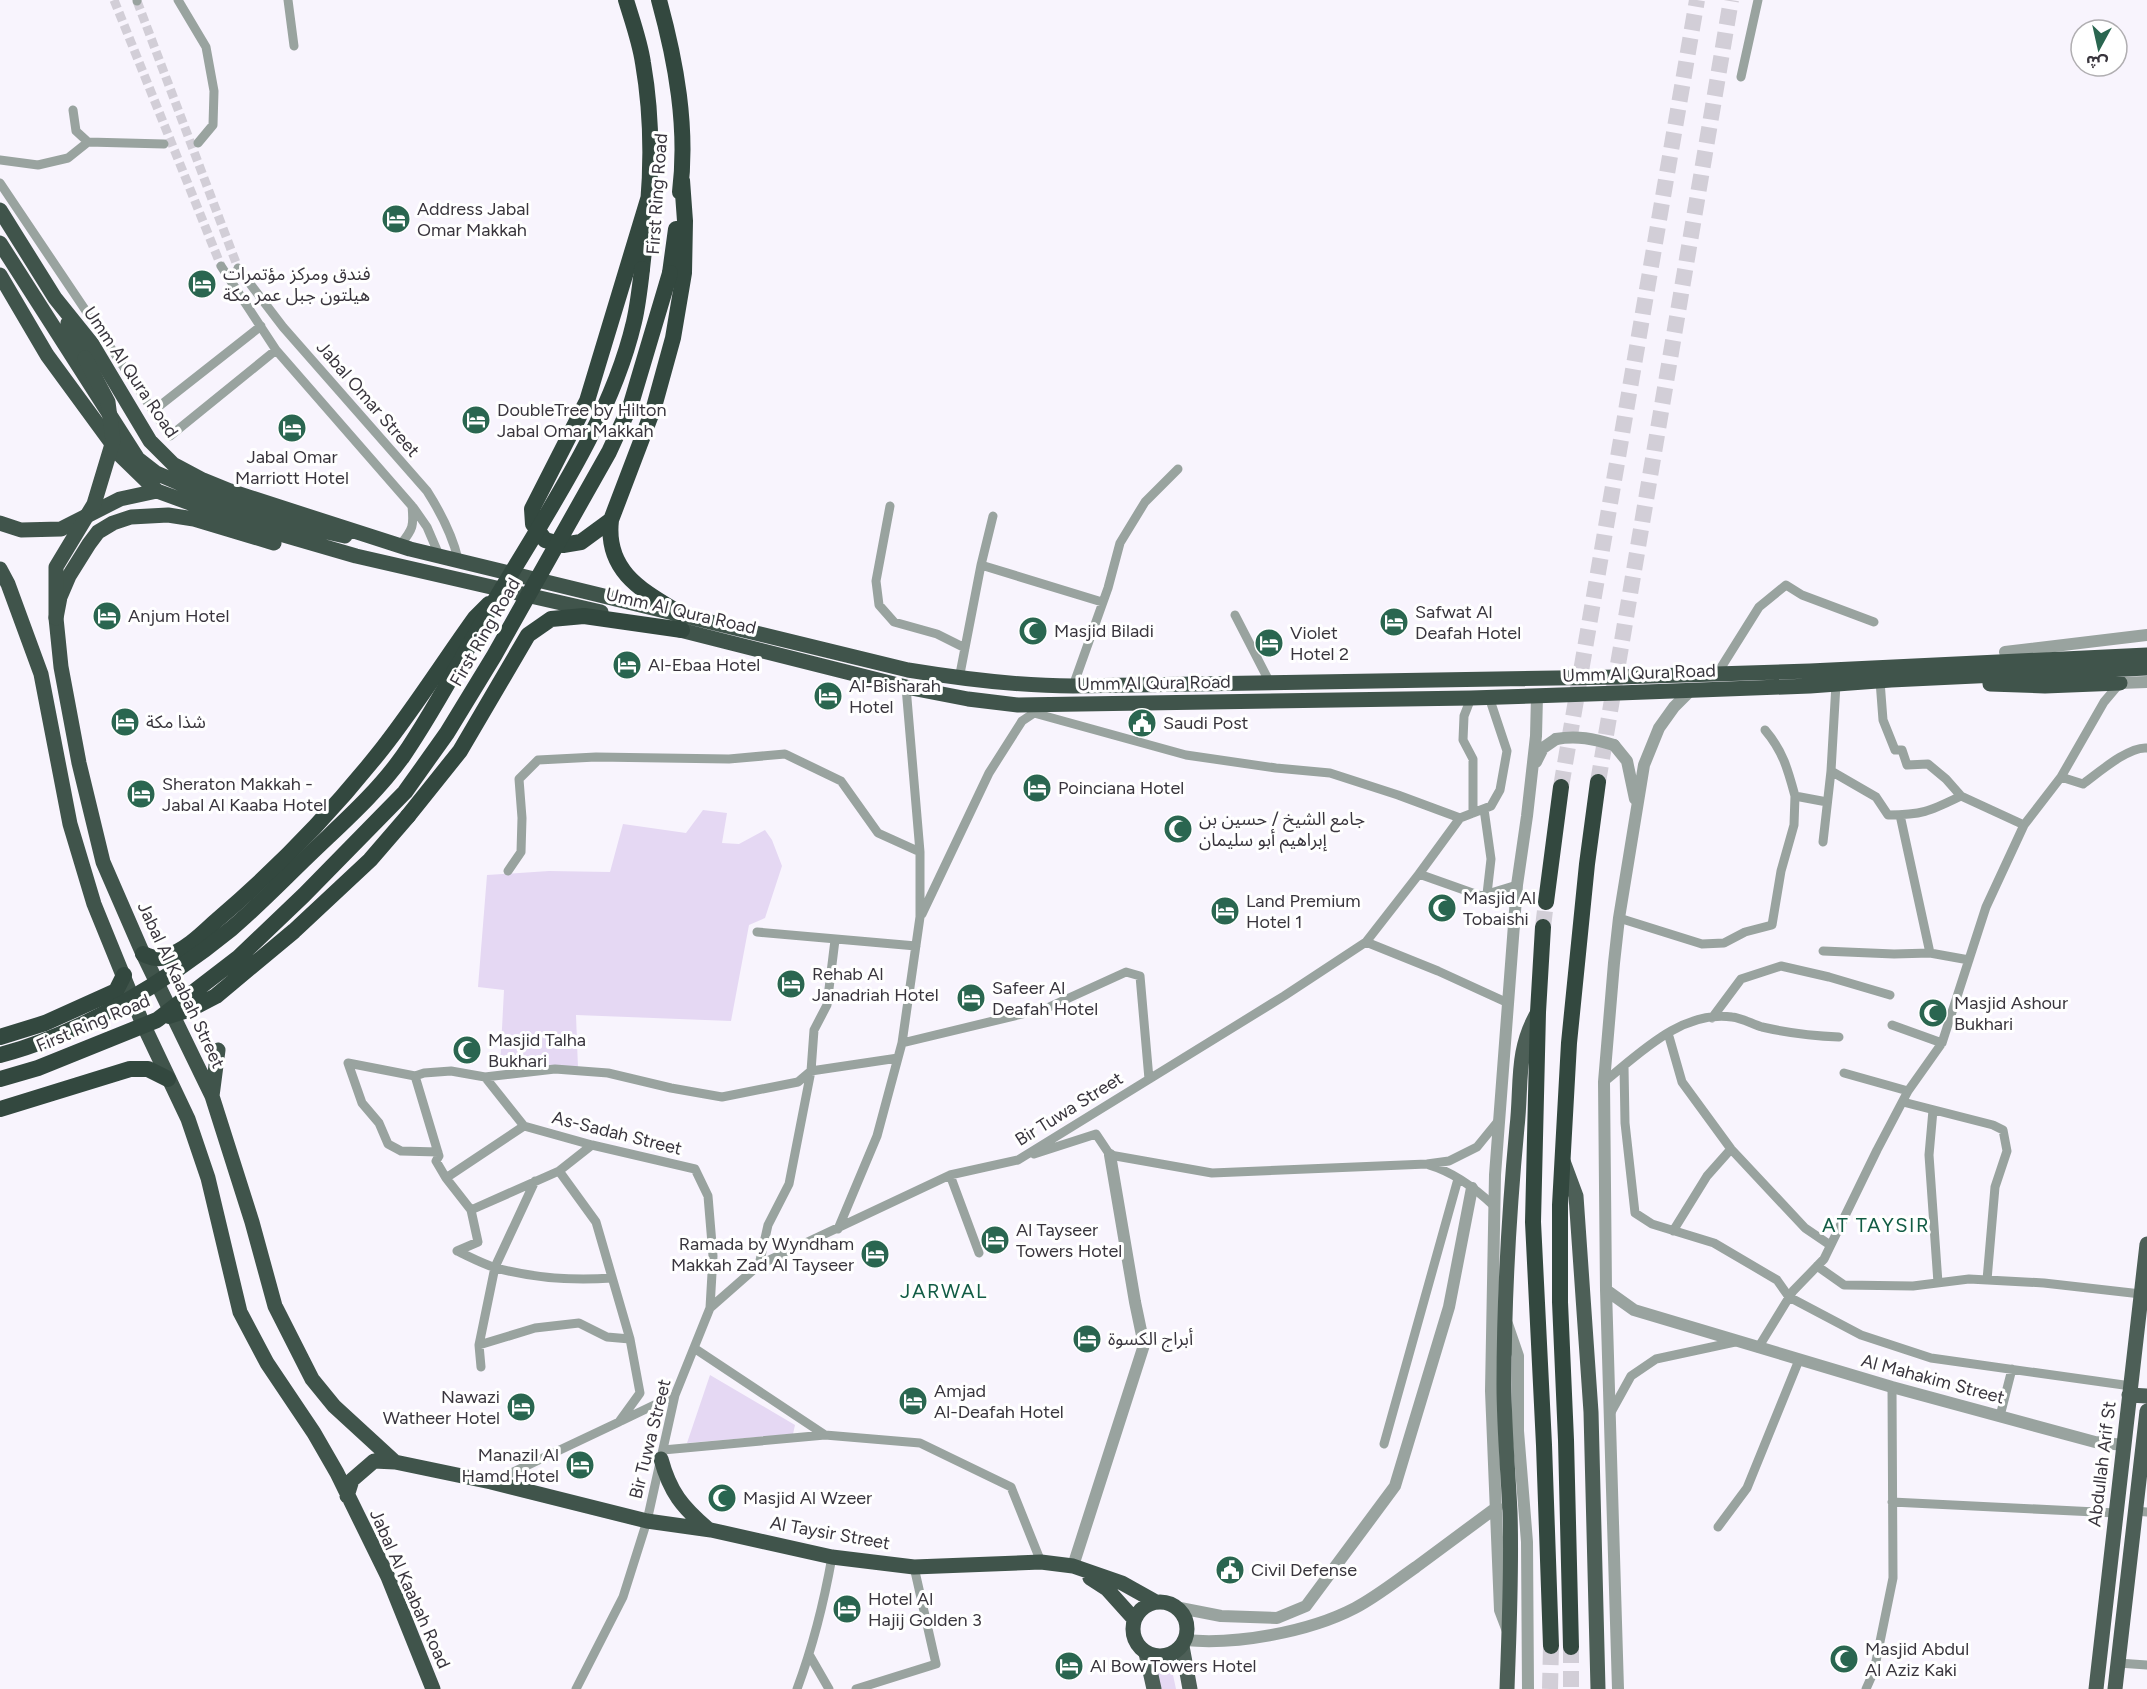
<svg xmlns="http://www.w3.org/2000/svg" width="2147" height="1689" viewBox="0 0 2147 1689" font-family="Figtree,'Noto Sans Arabic',sans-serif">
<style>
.green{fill:#e5d8f3}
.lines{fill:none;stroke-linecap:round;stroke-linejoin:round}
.minor-tunnel{stroke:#d2ced7;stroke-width:9;stroke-dasharray:9 4.5;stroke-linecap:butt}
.motorway-tunnel{stroke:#d2ced7;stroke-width:16;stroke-dasharray:16 8;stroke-linecap:butt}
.minor{stroke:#99a39f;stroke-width:9}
.tertiary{stroke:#99a39f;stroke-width:12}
.primary{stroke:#4d5f57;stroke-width:15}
.trunk{stroke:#40544b;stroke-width:15}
.motorway{stroke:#33483f;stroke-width:16}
.tertiary-bridge{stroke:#99a39f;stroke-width:12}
.trunk-bridge{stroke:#40544b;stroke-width:15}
.motorway-bridge{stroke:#33483f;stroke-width:16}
.labels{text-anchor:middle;stroke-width:6;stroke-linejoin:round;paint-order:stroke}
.street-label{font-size:18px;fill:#39353d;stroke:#fff}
.poi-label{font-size:18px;fill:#39353d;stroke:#fff;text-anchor:start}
.neighbourhood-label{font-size:20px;letter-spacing:1.5px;fill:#125c45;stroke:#fff}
</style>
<rect width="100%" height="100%" fill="#f8f4fd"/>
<path class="green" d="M703 810 727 813 722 843 739 844 765 830 772 840 782 866 765 918 749 925 731 1021 576 1015 578 1068 500 1067 504 990 478 987 487 875 549 871 610 872 623 824 686 833Z
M710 1375 795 1425 793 1434 687 1443Z
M1161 1661H1170L1176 1689H1161L1155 1670 1156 1664Z"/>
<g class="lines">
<path class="minor-tunnel" d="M114 0 221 266
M137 1 238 268"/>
<path class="motorway-tunnel" d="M1598 782 1731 0
M1561 787 1697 0
M1543 927 1546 902
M1571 1647V1689
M1550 1689 1551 1646"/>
<path class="minor" d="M137 0V1
M178 0 206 47 214 91 213 125 198 143
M288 0 294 46
M1741 77 1758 0
M88 142 164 144
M0 160 38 165 68 158 88 142 76 131 73 110
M0 183 170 436 276 350
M221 266 276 350 412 506C414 526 413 529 401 544
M238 268 283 327 427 491C441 513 452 534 458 559
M153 411 261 326
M890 506 876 581 879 605 894 622 937 634 965 648
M413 507 427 527 439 555
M981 565 1102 602
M1235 615 1270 683
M1717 674 1759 607 1786 585 1802 595 1874 622
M959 679 981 565 993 516
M1880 681 1883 720 1895 750H1902L1907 765 1928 764 1946 779 1961 796
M1073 686 1108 588 1120 543 1145 502 1178 469
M1471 698 1464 716 1463 740 1473 759V813
M1034 713 1186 755 1276 768 1330 773 1398 795 1460 818 1491 806 1500 790 1507 751 1489 697
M1765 730C1783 751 1788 770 1795 796
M1831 771 1876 797 1888 815C1923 815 1930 811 1961 796L2024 825
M2061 777 2083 784C2098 773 2129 746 2147 748
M1484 809 1491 859 1487 894
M1900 815 1930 953
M1823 842 1831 771 1836 684
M508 871 521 852 522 818 519 779 538 760 596 757 729 759 785 754 841 781 878 833 920 852
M1419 874 1460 818
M922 914 989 773 1022 721 1037 711
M1619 918 1702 944 1724 943 1745 932 1772 925 1781 871 1794 825 1795 796 1827 802
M757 932 916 946
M1366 942 1419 874 1481 896 1517 885
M1823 951 1894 954 1930 953 1969 960
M1712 1018 1741 979 1781 966 1829 977 1890 995
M1892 1025 1942 1043
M1668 1033 1682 1082 1731 1149 1805 1228 1830 1245
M902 1043 1047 1008 1126 972 1140 976 1149 1079
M348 1063 415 1076 424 1073 451 1071 485 1077 555 1069 608 1073 671 1088 722 1097 798 1082 811 1071 898 1058
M348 1063 362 1103 379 1123 388 1144 401 1151 438 1152
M1624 1066 1625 1123 1635 1213 1652 1224 1714 1243 1777 1280 1789 1297 1861 1335 1931 1358 2131 1386
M1844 1073 1908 1091
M415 1076 439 1156 436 1161 446 1178 524 1126
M485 1077 524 1126 592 1145 695 1169 708 1196 713 1256 710 1308
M1604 1082C1640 1053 1682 1010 1732 1017 1742 1018 1752 1024 1762 1027 1788 1033 1813 1036 1839 1037
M1903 1102 1993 1125 2003 1130 2007 1151 1995 1187 1987 1280
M1933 1110 1929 1155 1938 1283
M592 1145 559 1171 596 1222 630 1339
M1034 1154 1096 1134 1110 1155 1212 1173 1427 1164 1449 1161 1477 1147 1499 1120
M1429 1165C1453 1172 1476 1189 1494 1206
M950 1175 979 1253
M446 1178 471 1210 559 1171
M838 1229 877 1136 902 1043 920 917V852L906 687
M1673 1231 1707 1176 1731 1149
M457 1251C470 1257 483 1264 496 1268 534 1278 573 1281 612 1278
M457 1251 478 1242 471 1210
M759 1265 768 1225 789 1184 811 1071 814 1030 827 1005 835 940
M1817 1266 1844 1285 1913 1286 1969 1279 2044 1283 2141 1294
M479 1345 535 1328 579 1323 607 1337 630 1339 640 1393 619 1422 492 1482
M694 1348 825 1435
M1758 1348 1793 1291 1824 1259 1877 1150 1908 1091 1942 1043 1986 907 2024 825 2061 777 2104 702 2120 683
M481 1367 479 1345 495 1267 535 1181
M1610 1414 1631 1376 1656 1359 1735 1342
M2000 1416 2012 1369
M621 1421 675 1395
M1384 1444 1458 1179
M663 1450 825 1435 920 1443 1011 1487 1041 1562
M1892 1502 2116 1513
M2135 1511 2147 1512
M1718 1527 1747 1488 1799 1360
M810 1656 829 1689
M2118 1663 2147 1665
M576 1689 623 1597 647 1521 675 1395 710 1308 759 1265 950 1175 1018 1160 1284 996 1366 942 1438 971 1508 1003
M797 1689C813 1646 824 1602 832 1557
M856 1689 936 1664 914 1567
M1866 1689 1874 1671 1893 1578 1892 1387"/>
<path class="tertiary" d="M2005 652 2147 635
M2120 683 2147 682
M1614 745 1627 761 1635 799
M1536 762 1543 748 1556 739
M1606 1290 1634 1310 1892 1387 2095 1442 2124 1445
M1507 1324 1518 1356V1431L1527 1542 1528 1689
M1073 1566 1144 1345 1135 1302 1110 1155
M1175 1607 1221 1616 1277 1618 1306 1606 1395 1486 1449 1307 1472 1188
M1508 1631 1500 1610 1491 1391 1495 1175 1517 885 1527 816 1536 736 1537 696
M1185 1640C1236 1645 1309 1632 1355 1608 1376 1597 1396 1581 1416 1567 1443 1547 1470 1527 1497 1507
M1618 1689 1606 1290 1604 1082 1614 963 1619 918 1644 765 1659 728 1674 707 1690 691"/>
<path class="primary" d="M1563 1161 1576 1196 1591 1412 1598 1689
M2129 1395 2147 1396
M1182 1646 1190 1689
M1146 1653 1154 1689
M1507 1689C1509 1630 1512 1571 1510 1512 1508 1470 1504 1427 1504 1385 1504 1299 1509 1212 1517 1127 1522 1084 1515 1052 1538 1012
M2096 1689 2147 1244
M2115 1689 2147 1411"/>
<path class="trunk" d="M0 210 55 298 92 344 150 441 173 464 203 480 230 491 410 549 908 670C963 679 1017 686 1073 686L1619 677 1810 671 2147 655
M0 243 138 459 156 473 226 503 291 524 345 536
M0 275 47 355 121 456 157 491 256 527 356 556 601 612
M68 323 85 358
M0 523 21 530 61 529 120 499 157 491
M274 543 194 519 168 515 131 517 113 523 98 532 89 544 69 576 60 597 56 618 61 667 79 763 103 862 143 954 212 1096 252 1222 275 1306 312 1379 334 1406 395 1462
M0 569 8 584 41 674 70 824 94 904 142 1022 188 1119 208 1178 240 1312 267 1363 314 1433 337 1473 388 1577 433 1689
M672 628 906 687 968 699 1018 705 1471 698 1619 693 1810 686 1891 680 2147 668
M1990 684 2045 686 2120 683
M212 1096 218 1050
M661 1459C670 1492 682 1507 708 1529
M347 1496 352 1480 374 1461 395 1462 491 1482 647 1521 711 1530 832 1557 914 1567 1041 1562 1073 1566 1122 1583 1156 1602
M1090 1578 1107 1589 1134 1619
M1133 1629a27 27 0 1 1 54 0a27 27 0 1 1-54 0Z"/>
<path class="motorway" d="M626 0C632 20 640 42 643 63 651 109 652 159 648 206
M659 0C676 62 688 127 680 192
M642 269 646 232
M670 273 676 229
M611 520 581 542 563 545 545 540 533 524 532 509 587 401 649 196
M681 614C643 591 605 572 611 520L654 407 673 338 684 273 685 221 682 180
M408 816 460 751 528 635 551 619 584 616 682 630
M1546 902 1561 787
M1543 927 1538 1012 1533 1222 1544 1445 1551 1646
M143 954C151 957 157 960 165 957 185 951 202 934 217 920 277 869 333 811 382 749 415 707 444 661 475 618L489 604
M0 1037 45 1023 116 991 124 975
M0 1109 130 1069H148L168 1079
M1571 1647 1566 1440 1560 1302V1205L1569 1043 1587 864 1598 782"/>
<path class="tertiary-bridge" d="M1556 739C1577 735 1594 739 1614 745"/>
<path class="trunk-bridge" d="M56 618V567L94 504 113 441 108 402 85 358"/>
<path class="motorway-bridge" d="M169 1016 191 1009 216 996 294 931 370 860 408 816
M0 1055C81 1034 166 982 231 929 258 906 283 880 308 856 341 824 376 794 403 756 440 702 469 643 503 587 552 505 612 416 634 322 638 305 640 287 642 269
M0 1079 38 1068 157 1020 239 957 304 895 405 792 447 733 494 656 609 452 631 404 670 273"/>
</g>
<defs>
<g id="hotel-disc" transform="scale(1.5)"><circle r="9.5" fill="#2a6650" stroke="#fff"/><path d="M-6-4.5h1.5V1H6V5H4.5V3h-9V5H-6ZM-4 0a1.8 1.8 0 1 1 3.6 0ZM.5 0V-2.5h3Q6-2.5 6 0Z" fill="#fff"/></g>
<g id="mosque-disc" transform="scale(1.5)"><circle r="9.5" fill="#2a6650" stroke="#fff"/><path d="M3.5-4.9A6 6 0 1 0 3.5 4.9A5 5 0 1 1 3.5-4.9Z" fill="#fff"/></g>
<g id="civic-disc" transform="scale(1.5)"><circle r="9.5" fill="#2a6650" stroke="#fff"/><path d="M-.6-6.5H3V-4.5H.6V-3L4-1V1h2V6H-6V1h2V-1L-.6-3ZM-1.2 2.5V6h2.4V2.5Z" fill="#fff"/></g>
</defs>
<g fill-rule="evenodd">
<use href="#hotel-disc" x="396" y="219"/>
<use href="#hotel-disc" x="202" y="284"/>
<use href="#hotel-disc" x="476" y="420"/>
<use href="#hotel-disc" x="292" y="428"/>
<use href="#hotel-disc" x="107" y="616"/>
<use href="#hotel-disc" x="1394" y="622"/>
<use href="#mosque-disc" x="1033" y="631"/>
<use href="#hotel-disc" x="1269" y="643"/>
<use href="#hotel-disc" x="627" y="665"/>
<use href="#hotel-disc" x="828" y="696"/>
<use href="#hotel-disc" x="125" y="722"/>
<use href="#civic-disc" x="1142" y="723"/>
<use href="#hotel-disc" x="1037" y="788"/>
<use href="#hotel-disc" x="141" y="794"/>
<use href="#mosque-disc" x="1178" y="829"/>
<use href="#mosque-disc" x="1442" y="908"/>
<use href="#hotel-disc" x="1225" y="911"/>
<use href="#hotel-disc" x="791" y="984"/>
<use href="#hotel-disc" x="971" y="998"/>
<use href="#mosque-disc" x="1933" y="1013"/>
<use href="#mosque-disc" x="467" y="1050"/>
<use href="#hotel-disc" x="995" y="1240"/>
<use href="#hotel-disc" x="875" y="1254"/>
<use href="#hotel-disc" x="1087" y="1339"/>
<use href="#hotel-disc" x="913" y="1401"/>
<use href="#hotel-disc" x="521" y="1407"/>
<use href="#hotel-disc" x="580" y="1465"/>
<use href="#mosque-disc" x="722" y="1498"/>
<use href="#civic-disc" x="1230" y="1570"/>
<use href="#hotel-disc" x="847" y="1609"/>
<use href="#mosque-disc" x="1844" y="1659"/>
<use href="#hotel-disc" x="1069" y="1666"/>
</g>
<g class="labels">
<g class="street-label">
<text transform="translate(657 194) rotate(-86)" y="6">First Ring Road</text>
<text transform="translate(131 372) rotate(56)" y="6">Umm Al Qura Road</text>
<text transform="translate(368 399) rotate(49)" y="6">Jabal Omar Street</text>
<text transform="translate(681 611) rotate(13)" y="6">Umm Al Qura Road</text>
<text transform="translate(485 632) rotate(-60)" y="6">First Ring Road</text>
<text transform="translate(1639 673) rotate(-2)" y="6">Umm Al Qura Road</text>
<text transform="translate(1154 683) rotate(-1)" y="6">Umm Al Qura Road</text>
<text transform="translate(181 985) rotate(65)" y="6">Jabal Al Kaabah Street</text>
<text transform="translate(93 1023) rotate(-23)" y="6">First Ring Road</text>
<text transform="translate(1069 1109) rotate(-32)" y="6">Bir Tuwa Street</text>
<text transform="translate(617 1133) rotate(14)" y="6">As-Sadah Street</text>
<text transform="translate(1933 1379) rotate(15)" y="6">Al Mahakim Street</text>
<text transform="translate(650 1439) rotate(-76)" y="6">Bir Tuwa Street</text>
<text transform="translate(2102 1464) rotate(-83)" y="6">Abdullah Arif St</text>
<text transform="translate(830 1533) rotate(10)" y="6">Al Taysir Street</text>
<text transform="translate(410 1589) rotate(66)" y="6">Jabal Al Kaabah Road</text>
</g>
<g class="poi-label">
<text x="417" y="215">Address Jabal<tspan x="417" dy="21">Omar Makkah</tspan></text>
<text x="223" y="280">فندق ومركز مؤتمرات<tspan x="223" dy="21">هيلتون جبل عمر مكة</tspan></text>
<text x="497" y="416">DoubleTree by Hilton<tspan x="497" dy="21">Jabal Omar Makkah</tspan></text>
<text x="292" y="463" text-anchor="middle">Jabal Omar<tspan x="292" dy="21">Marriott Hotel</tspan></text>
<text x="1415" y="618">Safwat Al<tspan x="1415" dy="21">Deafah Hotel</tspan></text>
<text x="128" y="622">Anjum Hotel</text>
<text x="1054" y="637">Masjid Biladi</text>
<text x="1290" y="639">Violet<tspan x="1290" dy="21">Hotel 2</tspan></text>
<text x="648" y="671">Al-Ebaa Hotel</text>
<text x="849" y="692">Al-Bisharah<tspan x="849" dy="21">Hotel</tspan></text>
<text x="146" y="728">شذا مكة</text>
<text x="1163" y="729">Saudi Post</text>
<text x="162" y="790">Sheraton Makkah -<tspan x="162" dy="21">Jabal Al Kaaba Hotel</tspan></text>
<text x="1058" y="794">Poinciana Hotel</text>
<text x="1199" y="825">جامع الشيخ / حسين بن<tspan x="1199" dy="21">إبراهيم أبو سليمان</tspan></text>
<text x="1463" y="904">Masjid Al<tspan x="1463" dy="21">Tobaishi</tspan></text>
<text x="1246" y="907">Land Premium<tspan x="1246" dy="21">Hotel 1</tspan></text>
<text x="812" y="980">Rehab Al<tspan x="812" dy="21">Janadriah Hotel</tspan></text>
<text x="992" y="994">Safeer Al<tspan x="992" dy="21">Deafah Hotel</tspan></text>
<text x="1954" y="1009">Masjid Ashour<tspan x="1954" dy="21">Bukhari</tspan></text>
<text x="488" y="1046">Masjid Talha<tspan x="488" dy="21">Bukhari</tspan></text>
<text x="1016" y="1236">Al Tayseer<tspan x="1016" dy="21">Towers Hotel</tspan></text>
<text x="854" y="1250" text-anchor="end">Ramada by Wyndham<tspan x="854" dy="21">Makkah Zad Al Tayseer</tspan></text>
<text x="1108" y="1345">أبراج الكسوة</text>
<text x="934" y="1397">Amjad<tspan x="934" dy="21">Al-Deafah Hotel</tspan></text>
<text x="500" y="1403" text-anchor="end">Nawazi<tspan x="500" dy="21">Watheer Hotel</tspan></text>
<text x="559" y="1461" text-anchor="end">Manazil Al<tspan x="559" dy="21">Hamd Hotel</tspan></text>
<text x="743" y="1504">Masjid Al Wzeer</text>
<text x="1251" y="1576">Civil Defense</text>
<text x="868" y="1605">Hotel Al<tspan x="868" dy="21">Hajij Golden 3</tspan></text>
<text x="1865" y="1655">Masjid Abdul<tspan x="1865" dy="21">Al Aziz Kaki</tspan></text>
<text x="1090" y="1672">Al Bow Towers Hotel</text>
</g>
<g class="neighbourhood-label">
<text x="1876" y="1232">AT TAYSIR</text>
<text x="944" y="1298">JARWAL</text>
</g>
</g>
<g transform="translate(2099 48) rotate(188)"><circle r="28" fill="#ffffff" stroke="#b0aeb1" stroke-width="1.5"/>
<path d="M0-4.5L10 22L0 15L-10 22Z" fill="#2a6650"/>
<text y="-9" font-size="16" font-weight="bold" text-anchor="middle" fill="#39353d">ش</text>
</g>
</svg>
